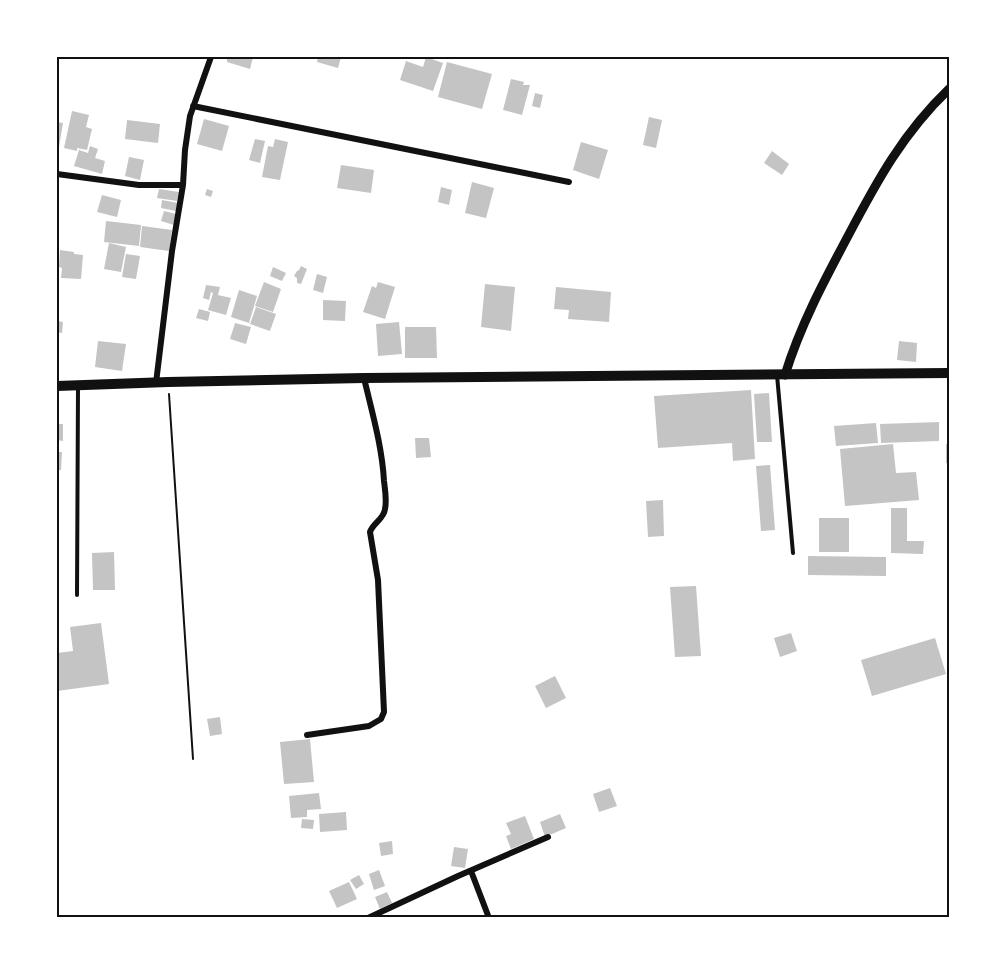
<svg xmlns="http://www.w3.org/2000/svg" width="1006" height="975" viewBox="0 0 1006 975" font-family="Mulish,sans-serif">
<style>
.building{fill:#c4c4c4}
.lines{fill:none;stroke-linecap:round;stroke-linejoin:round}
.path{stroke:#111;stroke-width:2}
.service{stroke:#111;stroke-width:4}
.minor{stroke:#111;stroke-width:6}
.tertiary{stroke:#111;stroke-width:9}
.primary{stroke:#111;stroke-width:10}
.neatline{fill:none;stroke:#111;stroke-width:2}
</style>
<rect width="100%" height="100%" fill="#fff"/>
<path class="building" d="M222 57H253L250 69 227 62V59Z
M318 57H341L338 68 317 62Z
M426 57 443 63 433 91 400 80 406 61 423 67Z
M447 62 492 74 482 109 438 97Z
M511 79 524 82 523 85H530L522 115 503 110Z
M535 93 543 95 540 108 532 106Z
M72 111 89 115 86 127 92 129 87 150 77 148V151L64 148Z
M649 117 662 120 656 148 643 145Z
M204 119 229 126 222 151 197 144Z
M127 120 160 124 158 143 125 139Z
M57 122 63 123 58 153H57Z
M255 139 265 141 260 163 249 160Z
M275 139 288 142 280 180 262 177 268 146 273 147Z
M581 142 608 150 599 179 573 170Z
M90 146 98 149 95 158 105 161 102 174 74 166 79 150 88 153Z
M772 151 789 164 782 175 764 163Z
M129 157 144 160 140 180 125 176Z
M341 165 374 170 371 193 337 188Z
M472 182 494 188 486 218 465 213Z
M441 187 452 190 449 205 438 202Z
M159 189 179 192 177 201 157 198Z
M207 189 213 191 211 197 205 195Z
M102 195 121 200 117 217 97 212Z
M162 200 178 203 176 211 161 208Z
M164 211 176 214 174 225 161 221Z
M106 221 141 225 139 246 104 242Z
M142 226 172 230 169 251 140 247Z
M109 243 126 247 121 272 104 269Z
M60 250 74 252V254L83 255 81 279 61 278 62 268 59 267Z
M126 254 140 256 136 279 122 277Z
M301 266 307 269 301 284 297 283V278L294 276 297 271 299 270Z
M273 267 286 273 282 281 270 276Z
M317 274 327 277 323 293 313 290Z
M264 282 281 289 273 312 255 306Z
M378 282 395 287 385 319 363 312 372 286 376 288Z
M485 284 515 287 511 331 481 327Z
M206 285 220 287 218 295 231 298 226 315 208 310 213 293 211 292 209 300 203 298Z
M556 287 611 292 609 322 568 319 569 310 554 309Z
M239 290 257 296 249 323 231 317Z
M323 300 346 301 345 321 323 320Z
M256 307 276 314 270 331 250 324Z
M199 309 210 312 208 321 196 318Z
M57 321 63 322 62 333 57 332Z
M399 322 402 354 378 356 376 324Z
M235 323 251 327 246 344 230 339Z
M405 327H436L437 358H405Z
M98 341 126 344 122 371 95 367Z
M899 341 917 343 916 362 897 360Z
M751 390 755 459 733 461 732 443 658 448 654 396Z
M769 393 772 442H757L754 394Z
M939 422V441L881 443 880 424Z
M876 423 878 443 836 446 834 426Z
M57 424H63V441L57 440Z
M415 438H429L431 457 416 458Z
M893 444 896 473 916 472 919 500 845 506 840 449Z
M946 444H949V463H946Z
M57 452H62L61 470H57Z
M770 465 775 530 761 531 756 466Z
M663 500 664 536 648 537 646 501Z
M891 508H907V541H924L923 554 891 553Z
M819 518H849V552H819Z
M114 552 115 590H93L92 553Z
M808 556 886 557V576L808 575Z
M696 586 701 656 675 657 670 587Z
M101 623 109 684 57 691V653L73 651 70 627Z
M791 633 797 651 780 657 774 638Z
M935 638 946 674 872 696 861 660Z
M555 676 566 698 546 708 535 686Z
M220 717 222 734 210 736 207 719Z
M310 739 314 782 284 784 280 742Z
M610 788 617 806 599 812 593 794Z
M319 793 321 809 307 810V817L291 818 289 796Z
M346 812 347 830 320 832 319 814Z
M560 814 566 828 545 837 540 822Z
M525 816 534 839 511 849 506 836 511 834 506 823Z
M302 819 314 820 313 829 301 828Z
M392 841 393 854 381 856 379 843Z
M454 847 468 849 465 868 451 866Z
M379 870 385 886 374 890 369 874Z
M359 875 364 884 356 889 350 880Z
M349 882 357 899 337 908 329 891Z
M387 892 392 903 380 909 375 897Z"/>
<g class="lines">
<path class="path" d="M169 394 193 759"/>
<path class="service" d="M777 375 793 553
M77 595 78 387"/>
<path class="minor" d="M193 106 569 182
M57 174 139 185H183
M156 383 172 251 183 185 185 150 190 116 211 57
M307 735 369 726 381 719 384 712 378 580 370 532C373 523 384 519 385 509 387 500 385 490 384 481 382 446 372 412 364 378
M471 871 489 918
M368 918 458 876 548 837"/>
<path class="tertiary" d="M785 375C800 326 824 281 848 236 877 181 903 133 949 89"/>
<path class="primary" d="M57 386 168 382 364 378 949 373"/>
</g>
<rect width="1006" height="975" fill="none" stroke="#ffffff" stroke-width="117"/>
<rect x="58" y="58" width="890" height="858" class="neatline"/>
</svg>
